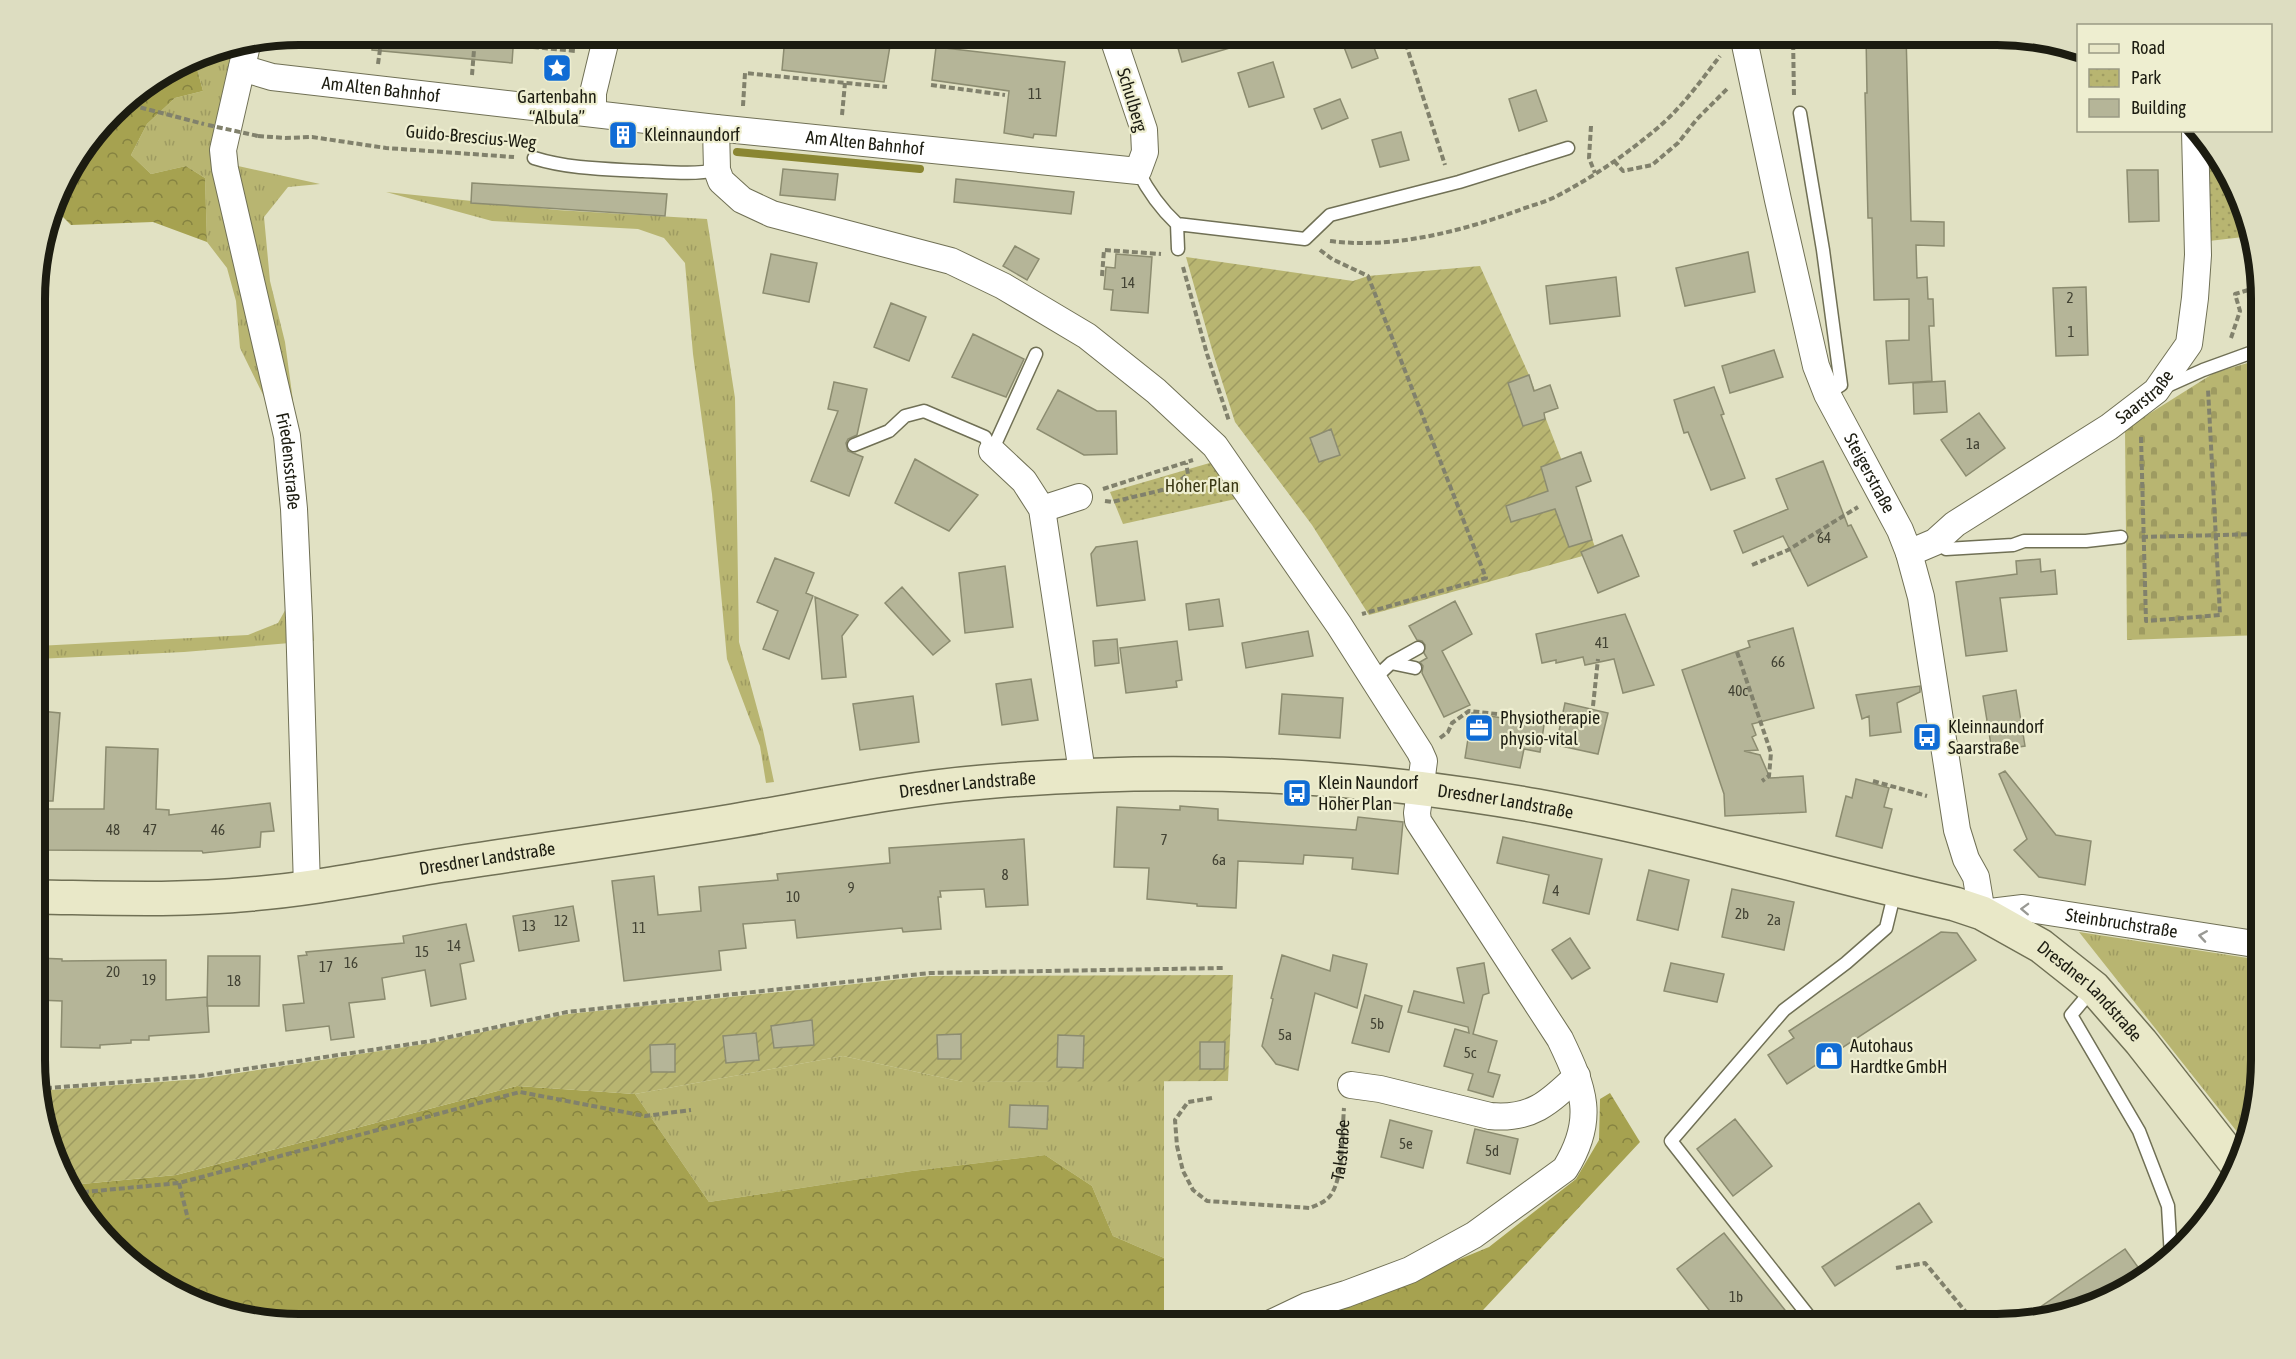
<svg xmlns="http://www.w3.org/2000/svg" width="2296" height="1359" viewBox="0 0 2296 1359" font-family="'Asap Condensed',sans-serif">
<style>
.grass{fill:url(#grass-tufts)}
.forest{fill:url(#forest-crowns)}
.cemetery{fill:url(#cemetery-stones)}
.park{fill:url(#park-dots)}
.garden{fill:url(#garden-furrows)}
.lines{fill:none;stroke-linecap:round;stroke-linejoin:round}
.stream{stroke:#8a8632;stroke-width:8}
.building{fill:#b5b598;stroke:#8c8c70;stroke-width:1.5}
.lane-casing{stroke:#707055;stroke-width:15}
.street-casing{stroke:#707055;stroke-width:28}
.secondary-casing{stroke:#707055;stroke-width:36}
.path{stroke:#81816c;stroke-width:4;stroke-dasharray:6 3;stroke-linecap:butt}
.lane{stroke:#fff;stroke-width:12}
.street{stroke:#fff;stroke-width:26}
.secondary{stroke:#e9e8c8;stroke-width:33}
.path-bridge{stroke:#81816c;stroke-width:4;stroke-dasharray:6 3;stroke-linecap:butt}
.oneway{stroke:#999994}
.labels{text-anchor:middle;stroke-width:4.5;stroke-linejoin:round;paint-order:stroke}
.number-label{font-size:15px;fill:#424233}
.street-label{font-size:18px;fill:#1c1c11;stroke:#eeeed0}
.poi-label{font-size:18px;fill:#1c1c11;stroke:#eeeed0;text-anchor:start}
.park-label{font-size:18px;fill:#3b3915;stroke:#eeeed0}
.rim{fill:none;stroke:#1c1c11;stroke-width:8}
</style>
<defs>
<pattern id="grass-tufts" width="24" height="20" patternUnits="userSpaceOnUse" patternTransform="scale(1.5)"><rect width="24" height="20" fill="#b8b571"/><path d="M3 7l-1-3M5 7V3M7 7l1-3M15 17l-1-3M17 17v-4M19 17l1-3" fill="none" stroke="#9e9b61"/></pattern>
<pattern id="forest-crowns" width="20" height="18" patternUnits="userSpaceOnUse" patternTransform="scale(1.5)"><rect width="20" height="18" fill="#a6a250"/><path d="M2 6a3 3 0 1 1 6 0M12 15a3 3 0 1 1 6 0" fill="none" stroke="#868341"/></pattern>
<pattern id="cemetery-stones" width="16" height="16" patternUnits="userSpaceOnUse" patternTransform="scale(1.5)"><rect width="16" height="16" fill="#b8b571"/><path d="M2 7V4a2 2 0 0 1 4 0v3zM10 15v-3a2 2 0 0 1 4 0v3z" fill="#9e9b61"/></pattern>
<pattern id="park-dots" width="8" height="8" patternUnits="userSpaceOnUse" patternTransform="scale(1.5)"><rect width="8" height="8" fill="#b8b571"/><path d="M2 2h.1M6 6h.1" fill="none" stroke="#9e9b61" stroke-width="1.8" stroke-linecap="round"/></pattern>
<pattern id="garden-furrows" width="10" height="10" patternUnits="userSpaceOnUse" patternTransform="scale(1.5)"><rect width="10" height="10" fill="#b8b571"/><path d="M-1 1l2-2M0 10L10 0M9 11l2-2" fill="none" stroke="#9e9b61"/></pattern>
</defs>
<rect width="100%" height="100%" fill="#e1e1c3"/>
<path class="grass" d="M234 47 228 67 211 160 320 184 288 187 264 217 270 281 285 342 307 504 308 570 314 641 184 652 37 659V646L248 635 278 623 288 605 283 500 272 413 240 348 236 301 227 268 207 242 205 178 186 166 151 174 131 155 147 124 175 98 203 91 196 65 185 62 198 54Z
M386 192 557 210 707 219 735 398 739 642 763 730 774 782 766 783 760 746 727 659 712 494 693 354 685 263 664 238 638 229 492 221Z
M2079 932 2261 960V1077L2242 1138Z
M843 1056 963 1082 1164 1080V1258L1113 1236 1092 1186 1045 1155 912 1171 709 1202 635 1094Z"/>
<path class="forest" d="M185 62 196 65 203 91 175 98 147 124 131 155 151 174 186 166 205 178 207 242 153 222 71 225 54 208 62 182 124 100Z
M517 1086 635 1094 709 1202 912 1171 1045 1155 1092 1186 1113 1236 1164 1258V1324H298L230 1315 166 1289 79 1207 71 1185 176 1175Z
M1610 1093 1640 1142 1470 1324H1303L1489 1247 1576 1179 1599 1140 1600 1099Z"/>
<path class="cemetery" d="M2261 359V635L2127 640 2125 429 2214 373Z"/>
<path class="park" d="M2209 144C2228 162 2247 210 2252 236L2209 241Z
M1213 462 1240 498 1123 524 1110 492Z"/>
<path class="garden" d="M1186 257 1353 281 1368 276 1480 266 1529 375 1597 552 1369 615 1312 525 1235 422 1213 353Z
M1233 975 1228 1081 963 1082 843 1056 635 1094 517 1086 176 1175 71 1185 37 1094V1091L199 1079 431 1043 568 1014 930 976Z"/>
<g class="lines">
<path class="stream" d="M737 152 920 169"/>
</g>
<path class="building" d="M373 34H514L512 63 372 50Z
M1174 34H1256L1257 40 1182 62Z
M1339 34H1369L1378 58 1352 68Z
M1866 34H1906L1911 221 1944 222V246L1916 245 1917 278 1927 277 1928 299H1933L1934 326H1929L1932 381 1889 384 1886 341 1909 340V299L1874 300 1872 218H1868L1865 93H1867Z
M785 37 890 46 884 82 782 70Z
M936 47 1065 62 1056 136 1034 134 1033 138 1004 133 1009 91 932 80Z
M1273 62 1284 97 1249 107 1238 73Z
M1536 90 1547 121 1519 131 1509 99Z
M1340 99 1348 118 1322 129 1314 109Z
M1401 132 1409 160 1380 167 1372 140Z
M783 169 838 174 835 200 780 195Z
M2127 170H2158L2159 221 2129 222Z
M956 179 1074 192 1071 214 954 202Z
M472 183 667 194 665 216 471 203Z
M1015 246 1039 259 1027 280 1003 266Z
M1748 252 1755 292 1685 306 1676 268Z
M771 254 817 263 809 302 763 293Z
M1116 254 1152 257 1148 313 1111 310 1113 290 1104 289 1106 267 1115 268Z
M1616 277 1620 316 1550 324 1546 286Z
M2086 287 2088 355 2056 356 2053 288Z
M891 303 926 317 909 361 874 347Z
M973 334 1024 359 1006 397 952 377Z
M1774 350 1783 377 1730 393 1722 366Z
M1529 375 1534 391 1550 385 1558 408 1544 413 1545 419 1523 426 1508 383Z
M1945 381 1947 412 1914 414 1913 383Z
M834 382 867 389 857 435 848 439 846 443 848 451 863 457 849 496 811 481 838 411 828 409Z
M1714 387 1724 414 1721 415 1745 478 1711 490 1688 432 1684 433 1674 400Z
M1058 390 1097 411H1116L1117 454 1084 455 1037 429Z
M1979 413 2005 448 1966 476 1941 440Z
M1331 429 1340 455 1319 462 1310 438Z
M1581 452 1591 481 1576 487 1592 540 1569 547 1555 509 1511 522 1506 506 1548 491 1541 467Z
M915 459 978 495 949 531 895 503Z
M1823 461 1848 526 1851 525 1867 557 1808 586 1783 536 1743 553 1734 531 1788 509 1776 479Z
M1622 535 1639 576 1598 593 1581 552Z
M1137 541 1145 600 1097 606 1091 554 1096 547Z
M775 558 814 573 806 593 813 596 789 659 763 649 778 611 757 602Z
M2040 559 2041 572 2055 570 2057 594 2000 598 2007 651 1966 656 1956 582 2017 574 2016 561Z
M1005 566 1013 627 965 633 959 573Z
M902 587 950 641 933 655 885 603Z
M815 597 858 615 842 636 846 677 822 679Z
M1219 599 1223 626 1189 630 1186 604Z
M1455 601 1472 634 1442 651 1470 705 1444 717 1422 673 1423 666 1420 662 1427 658 1424 653 1425 645 1422 641 1417 640 1409 626Z
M1625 614 1654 685 1623 693 1614 659 1585 665 1583 657 1556 663V660L1542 663 1536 634Z
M1793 628 1814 708 1752 724 1756 735 1752 737 1758 750 1744 751 1760 755 1770 778 1803 776 1806 812 1725 816 1724 794 1682 670 1750 647 1748 641Z
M1308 631 1313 656 1246 668 1242 643Z
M1117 639 1119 663 1095 666 1093 641Z
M1177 641 1182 680 1176 681 1177 687 1126 693 1120 648Z
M1031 679 1038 720 1002 725 996 684Z
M1920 686V692L1897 703 1901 732 1870 736 1869 716 1862 719 1856 695Z
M2016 690 2025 746 1992 751 1983 696Z
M1282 694 1343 698 1340 738 1279 734Z
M913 696 919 742 860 750 853 704Z
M1565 703 1608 713 1598 754 1556 745Z
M40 711 60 713 53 801H37V748Z
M1472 713 1544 725 1540 752 1524 749 1520 768 1465 758Z
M106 747 158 749 156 809 169 810V815L270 803 274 831 261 832 260 847 203 853 202 851 37 850V809H104Z
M2005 771 2056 835 2091 841 2085 885 2039 877 2014 850 2027 839 1999 774Z
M1856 779 1889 788 1884 807 1892 809 1882 848 1836 836 1846 796 1852 798Z
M1180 806 1218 809V820L1356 830 1358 817 1403 822 1398 874 1352 869 1353 858 1304 855 1303 864 1238 861 1236 908 1197 906V904L1147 899 1149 868 1114 867 1117 807 1180 810Z
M1503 837 1602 859 1589 914 1543 903 1549 875 1497 863Z
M1024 839 1028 905 986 907 984 889 940 891 941 897H938L941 929 903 932 902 928 797 938 795 920 743 924 746 948 719 951 721 970 624 981 612 881 654 876 658 915 701 911 699 887 778 880 777 874 890 863 889 848Z
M1649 870 1689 880 1678 930 1637 920Z
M1732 889 1794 902 1784 950 1722 937Z
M573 906 579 941 519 951 513 916Z
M466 924 474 961 460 964 466 999 431 1006 425 970 382 978 385 999 349 1003 354 1037 331 1040 329 1026 286 1031 283 1005 304 1003 298 956 307 955 306 952 404 943 403 936Z
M1941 932 1957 933 1976 960 1787 1084 1768 1055 1794 1038 1789 1031Z
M1570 938 1590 968 1572 979 1552 950Z
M1282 955 1330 971 1333 955 1367 964 1357 1008 1315 993 1298 1070 1276 1064 1262 1046 1273 999 1271 998Z
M208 956H260L259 1006H207Z
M37 958 62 959V961L166 960V1000L207 997 209 1032 149 1036V1040H131V1043L100 1045V1048L61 1047 62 1001 38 1000Z
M1484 963 1489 993 1483 995 1473 1034 1497 1041 1488 1072 1500 1075 1493 1097 1468 1090 1473 1074 1444 1066 1455 1029 1469 1033 1468 1027 1408 1012 1414 991 1464 1003 1457 968Z
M1671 963 1724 974 1717 1002 1664 991Z
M1365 995 1402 1006 1389 1052 1352 1043Z
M812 1020 814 1045 774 1048 771 1026Z
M756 1033 759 1060 726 1063 723 1036Z
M961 1034V1059H938L937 1035Z
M1058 1035 1084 1036 1083 1068 1057 1067Z
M1200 1042H1225L1224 1069H1200Z
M675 1044V1072H651L650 1045Z
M1010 1105 1048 1106 1047 1129 1009 1127Z
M1735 1119 1772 1166 1733 1196 1697 1149Z
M1390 1120 1432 1131 1423 1168 1381 1157Z
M1475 1129 1518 1139 1510 1174 1467 1163Z
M1919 1203 1932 1222 1835 1286 1822 1267Z
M1724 1233 1796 1324H1720L1677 1269Z
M2125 1249 2145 1277 2130 1289 2032 1319 2030 1314Z"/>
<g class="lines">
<g class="lane-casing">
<path id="lane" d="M1800 113 1823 250 1841 385 1827 394
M534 158C569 169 607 169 643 171 668 172 692 175 717 170
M1138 171C1148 191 1161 209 1177 224
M1177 224 1305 239 1330 215 1459 182 1568 148
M1177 224 1178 249
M2165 387 2203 370 2261 349
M854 445 889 431 905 416 924 411 985 437 992 451 1036 354
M1935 542 1946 549 2013 545 2024 541H2086L2121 537
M1391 663 1415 668
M1374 679 1391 663 1418 648
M2092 990 2071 1015 2139 1131 2168 1206 2171 1257
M1815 1324 1671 1141 1784 1010 1846 963 1886 928 1895 891"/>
</g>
<g class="street-casing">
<g id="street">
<path id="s2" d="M1743 35 1778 200 1816 366 1827 394 1900 530 1909 553 1921 597 1957 830 1966 859 1976 877 1982 913 2023 908 2261 945"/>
<path id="s3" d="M247 45 223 150 225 169 287 436 294 509 299 618 307 887"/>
<path id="s4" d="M242 68 272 77 716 128 1138 171 1145 152 1144 130 1112 35"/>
<path d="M593 113V93L607 35"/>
<path d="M716 128 717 170 721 181 742 200 772 214 951 261 1003 286 1087 336 1156 391 1215 446 1339 625 1420 752 1424 761 1417 813 1418 821 1560 1039C1584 1089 1596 1119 1565 1169L1474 1235 1410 1270 1346 1294 1307 1306 1269 1324"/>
<path d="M992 451 1024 481 1042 509 1080 759V776"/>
<path d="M1042 509 1079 497"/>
<path id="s5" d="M1909 553 1935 542 1955 524 2109 427 2156 391 2189 344 2195 298 2198 255 2195 131"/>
<path d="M1351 1085 1380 1089 1490 1116C1531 1120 1549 1103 1577 1076"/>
</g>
</g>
<g class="secondary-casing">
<g id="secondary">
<path id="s6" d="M37 897C108 898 180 901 251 894 316 889 380 875 444 865 540 850 637 837 733 821 816 807 899 789 983 782 1167 766 1355 773 1537 806 1678 832 1816 872 1955 904L1982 913 2041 946 2094 988 2141 1042 2235 1162"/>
</g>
</g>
<g class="path">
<path d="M1403 35 1445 165"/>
<path d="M1793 35 1794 97"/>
<path d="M533 47 576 51"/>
<path d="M1772 47 1782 35"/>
<path d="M378 64 382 35"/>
<path d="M472 75 474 50"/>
<path d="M931 85 1005 95"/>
<path d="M123 103 204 124"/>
<path d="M743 106 745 73 887 87"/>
<path d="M842 115 845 83"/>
<path d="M1591 126 1589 158 1595 173"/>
<path d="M258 136 285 138 312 137 386 148 514 157"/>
<path d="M1614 161 1623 171 1652 165 1678 143 1697 119 1728 88"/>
<path d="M1330 241C1393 249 1458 232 1517 211 1529 206 1543 203 1555 197 1590 179 1624 156 1654 131 1680 110 1700 82 1720 56"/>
<path d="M1320 250 1332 259 1368 276 1486 578 1362 614"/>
<path d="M1183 267 1207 354 1229 421"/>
<path d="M1102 276 1104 250 1161 254"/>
<path d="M2231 338 2240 311 2235 294 2258 287"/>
<path d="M2141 437 2146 621 2220 615 2208 389"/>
<path d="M1103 489 1193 460"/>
<path d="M1105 501 1112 502 1171 488 1188 474 1186 463"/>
<path d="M2142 537 2259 534"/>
<path d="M1752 565 1788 550 1858 507"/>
<path d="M1737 652 1771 753 1769 776 1762 781"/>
<path d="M1593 706 1598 659"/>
<path d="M1440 738 1448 732 1452 723 1469 711 1497 714"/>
<path d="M1873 781 1927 796"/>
<path d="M37 1089 199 1076 431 1041 567 1012 930 973 1223 968"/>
<path id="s1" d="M1212 1098 1188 1102 1175 1120 1177 1146 1183 1171 1193 1190 1207 1201 1310 1208C1317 1205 1325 1202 1330 1196 1344 1178 1342 1131 1344 1108"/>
<path d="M179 1183 188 1219"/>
<path d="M74 1193 179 1183 520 1092 645 1116 691 1110"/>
<path d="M1896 1268 1925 1263 1976 1324"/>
</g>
<use href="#lane" class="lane"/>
<use href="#street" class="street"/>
<use href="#secondary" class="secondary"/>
<path class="path-bridge" d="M208 125 258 136"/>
</g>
<defs><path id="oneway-chevron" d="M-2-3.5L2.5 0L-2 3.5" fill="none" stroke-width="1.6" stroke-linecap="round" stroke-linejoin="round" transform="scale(1.5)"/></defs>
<g class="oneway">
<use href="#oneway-chevron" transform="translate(2025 909) rotate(-178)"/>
<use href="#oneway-chevron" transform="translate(2203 936) rotate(-171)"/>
</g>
<defs>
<g id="sight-square" transform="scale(1.5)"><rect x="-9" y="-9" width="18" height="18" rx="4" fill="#106cd5" stroke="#eeeed0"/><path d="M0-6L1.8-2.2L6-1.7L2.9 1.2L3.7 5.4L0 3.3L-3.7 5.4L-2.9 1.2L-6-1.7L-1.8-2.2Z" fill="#fff"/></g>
<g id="building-square" transform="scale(1.5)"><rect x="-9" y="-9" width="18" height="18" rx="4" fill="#106cd5" stroke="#eeeed0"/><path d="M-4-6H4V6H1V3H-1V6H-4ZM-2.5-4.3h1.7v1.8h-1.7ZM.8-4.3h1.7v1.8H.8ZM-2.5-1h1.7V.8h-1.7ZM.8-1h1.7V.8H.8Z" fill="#fff"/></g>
<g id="office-square" transform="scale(1.5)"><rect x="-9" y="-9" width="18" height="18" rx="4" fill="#106cd5" stroke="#eeeed0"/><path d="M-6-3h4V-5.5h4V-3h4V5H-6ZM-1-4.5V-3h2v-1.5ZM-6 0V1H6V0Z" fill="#fff"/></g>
<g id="bus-square" transform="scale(1.5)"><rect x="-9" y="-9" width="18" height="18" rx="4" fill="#106cd5" stroke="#eeeed0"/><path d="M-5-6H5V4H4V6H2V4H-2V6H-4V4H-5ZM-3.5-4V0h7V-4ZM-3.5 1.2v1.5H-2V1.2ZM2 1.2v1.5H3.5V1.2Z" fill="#fff"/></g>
<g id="shop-square" transform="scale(1.5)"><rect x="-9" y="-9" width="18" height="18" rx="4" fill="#106cd5" stroke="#eeeed0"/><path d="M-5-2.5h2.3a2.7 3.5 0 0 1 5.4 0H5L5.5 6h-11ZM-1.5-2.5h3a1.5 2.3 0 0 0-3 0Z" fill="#fff"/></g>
</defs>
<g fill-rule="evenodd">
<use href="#sight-square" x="557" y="68"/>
<use href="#building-square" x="623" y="135"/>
<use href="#office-square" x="1479" y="728"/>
<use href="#bus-square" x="1927" y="737"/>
<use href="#bus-square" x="1297" y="793"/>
<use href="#shop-square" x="1829" y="1056"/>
</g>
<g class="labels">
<g class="number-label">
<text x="1035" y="99">11</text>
<text x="1128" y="288">14</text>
<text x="2070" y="303">2</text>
<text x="2071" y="337">1</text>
<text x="1973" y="449">1a</text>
<text x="1824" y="543">64</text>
<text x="1602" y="648">41</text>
<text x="1778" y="667">66</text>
<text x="1738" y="696">40c</text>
<text x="113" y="835">48</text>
<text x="150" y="835">47</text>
<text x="218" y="835">46</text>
<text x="1164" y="845">7</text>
<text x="1219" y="865">6a</text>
<text x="1005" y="880">8</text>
<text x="851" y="893">9</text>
<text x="1556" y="896">4</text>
<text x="793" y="902">10</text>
<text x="1742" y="919">2b</text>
<text x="1774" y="925">2a</text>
<text x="561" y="926">12</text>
<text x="529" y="931">13</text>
<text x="639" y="933">11</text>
<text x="454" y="951">14</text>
<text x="422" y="957">15</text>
<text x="351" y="968">16</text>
<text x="326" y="972">17</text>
<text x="113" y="977">20</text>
<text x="149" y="985">19</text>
<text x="234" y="986">18</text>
<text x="1377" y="1029">5b</text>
<text x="1285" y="1040">5a</text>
<text x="1470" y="1058">5c</text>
<text x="1406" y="1149">5e</text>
<text x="1492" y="1156">5d</text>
<text x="1736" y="1302">1b</text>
</g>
<g class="street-label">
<text dy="6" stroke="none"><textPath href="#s4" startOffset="141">Am Alten Bahnhof</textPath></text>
<text transform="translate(1132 100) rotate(73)" y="6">Schulberg</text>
<text transform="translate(471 137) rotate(5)" y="6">Guido-Brescius-Weg</text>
<text dy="6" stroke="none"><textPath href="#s4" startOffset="628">Am Alten Bahnhof</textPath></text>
<text dy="6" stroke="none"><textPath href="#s5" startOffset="284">Saarstraße</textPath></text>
<text dy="6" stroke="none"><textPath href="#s3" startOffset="426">Friedensstraße</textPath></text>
<text dy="6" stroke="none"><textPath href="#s2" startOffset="459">Steigerstraße</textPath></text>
<text dy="6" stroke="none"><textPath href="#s6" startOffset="939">Dresdner Landstraße</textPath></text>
<text dy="6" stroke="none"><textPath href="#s6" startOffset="1479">Dresdner Landstraße</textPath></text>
<text dy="6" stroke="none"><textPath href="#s6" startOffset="453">Dresdner Landstraße</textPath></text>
<text dy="6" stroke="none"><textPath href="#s2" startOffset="1058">Steinbruchstraße</textPath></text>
<text dy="6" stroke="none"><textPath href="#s6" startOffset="2103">Dresdner Landstraße</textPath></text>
<text dy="6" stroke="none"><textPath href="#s1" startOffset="312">Talstraße</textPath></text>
</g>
<g class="poi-label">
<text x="557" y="103" text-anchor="middle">Gartenbahn<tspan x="557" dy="21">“Albula”</tspan></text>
<text x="644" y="141">Kleinnaundorf</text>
<text x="1500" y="724">Physiotherapie<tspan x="1500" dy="21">physio-vital</tspan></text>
<text x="1948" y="733">Kleinnaundorf<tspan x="1948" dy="21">Saarstraße</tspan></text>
<text x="1318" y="789">Klein Naundorf<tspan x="1318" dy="21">Hoher Plan</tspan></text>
<text x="1850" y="1052">Autohaus<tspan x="1850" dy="21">Hardtke GmbH</tspan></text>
</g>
<g class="park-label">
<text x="1202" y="492">Hoher Plan</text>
</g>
</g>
<path d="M0 0H2296V1359H0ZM299 45H1997A254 254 0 0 1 2251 299V1060A254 254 0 0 1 1997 1314H299A254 254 0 0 1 45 1060V299A254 254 0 0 1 299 45Z" fill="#ddddc1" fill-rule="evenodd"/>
<path class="rim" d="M299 45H1997A254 254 0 0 1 2251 299V1060A254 254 0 0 1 1997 1314H299A254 254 0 0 1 45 1060V299A254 254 0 0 1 299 45Z"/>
<rect x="2077" y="24" width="195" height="108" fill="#eeeed0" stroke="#9a9a84" stroke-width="1.5"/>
<rect x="2089" y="44" width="30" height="9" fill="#e9e8c8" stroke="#9a9a84" stroke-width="1.5"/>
<text x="2131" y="54" font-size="18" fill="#1c1c11">Road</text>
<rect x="2089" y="69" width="30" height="18" fill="url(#park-dots)" stroke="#9a9a84" stroke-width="1.5"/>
<text x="2131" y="84" font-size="18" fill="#1c1c11">Park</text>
<rect x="2089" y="99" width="30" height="18" fill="#b5b598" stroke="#9a9a84" stroke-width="1.5"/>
<text x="2131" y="114" font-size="18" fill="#1c1c11">Building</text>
</svg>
